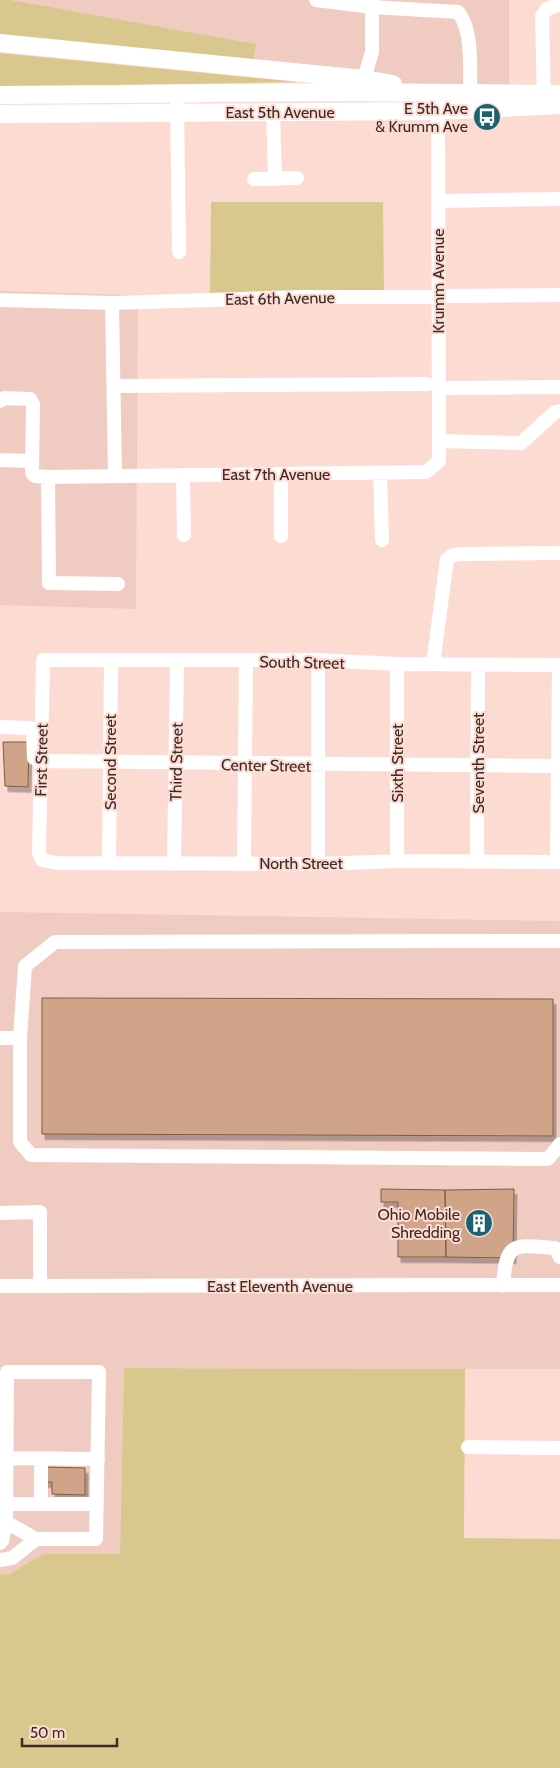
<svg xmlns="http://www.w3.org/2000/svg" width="560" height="1768" viewBox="0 0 560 1768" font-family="Cabin,sans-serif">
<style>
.built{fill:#f0cbc2}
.green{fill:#d8c88e}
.building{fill:#cfa488;stroke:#815b41;filter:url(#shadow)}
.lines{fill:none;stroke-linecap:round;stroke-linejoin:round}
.minor{stroke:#fff;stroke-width:14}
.major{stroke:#fff;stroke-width:18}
.labels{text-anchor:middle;stroke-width:4;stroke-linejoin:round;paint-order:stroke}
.poi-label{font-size:16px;fill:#3e2a25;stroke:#fcdbd3;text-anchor:end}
.street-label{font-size:16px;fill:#3e2a25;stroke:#fcdbd3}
</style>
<defs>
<filter id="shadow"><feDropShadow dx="3" dy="5.5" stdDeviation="0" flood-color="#0004"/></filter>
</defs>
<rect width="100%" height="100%" fill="#fcdbd3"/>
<path class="built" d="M11 0H509V101L250 76 256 44Z
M0 291 138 295 136 609 0 605Z
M0 912 560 921V1369L124 1368 120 1554H43L8 1575 0 1574Z"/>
<path class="green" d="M0 0H11L256 44 253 62 0 35Z
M0 53 298 82 0 87Z
M211 202H383L384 293 210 296Z
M124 1368 465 1369 464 1538 560 1539V1768H0V1574L8 1575 43 1554H120Z"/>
<path class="building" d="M3 742H29L28 787 5 786Z
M42 998 553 999V1136L42 1134Z
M381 1189 445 1190 446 1257H398V1202H381Z
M514 1189 513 1258 446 1257 445 1190Z
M44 1467 85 1468V1495L52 1494V1482H44Z"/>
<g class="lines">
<path class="minor" d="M316 0 372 7V0
M364 79 372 52V7L458 12C473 30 470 70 470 93
M177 102 179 252
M544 103 542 16 547 9 560 4
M273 112 275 179
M254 179 297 178
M438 201 560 199
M0 300 112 303 300 297 560 295
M112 303 115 475
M114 386 427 384
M439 388 560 387
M0 401 4 398 30 399 33 404 32 473 35 476 48 477
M439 441 521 443 555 412 560 411
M0 460 32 461
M380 473 382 540
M281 474V536
M183 475 184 535
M118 584 49 583 48 477 426 472 439 461 438 101
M318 660V864
M433 664 447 559 453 555 460 554 560 553
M560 665 397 664 318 660H43L39 853 42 860 57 863 318 864 397 861 560 862
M0 727 31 728 33 731 34 758 41 761 560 766
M397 861V664
M557 861 559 665
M477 862 478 665
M109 863 111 660
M244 863 246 661
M174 864 177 660
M560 941 55 942 25 966 20 1038V1142L31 1155 548 1159 560 1144
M0 1038H20
M0 1213 40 1212V1286
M0 1286 560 1285
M503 1286C506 1240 514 1245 555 1248L560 1257
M468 1447 560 1448
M6 1458 98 1459
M6 1504H97
M41 1504V1458
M0 1543 2 1541 6 1522 7 1372H99L96 1539H36L6 1522
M0 1560 12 1558 36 1539"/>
<path class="major" d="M0 43 364 79 393 84
M0 95 350 92 560 94
M0 114 438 111 560 105"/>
</g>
<defs>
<g id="bus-disc" transform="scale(1.4375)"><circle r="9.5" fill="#1a6271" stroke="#fcdbd3"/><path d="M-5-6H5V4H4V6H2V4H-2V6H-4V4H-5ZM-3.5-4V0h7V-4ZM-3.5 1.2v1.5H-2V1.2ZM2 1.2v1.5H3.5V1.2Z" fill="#fff"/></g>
<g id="building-disc" transform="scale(1.4375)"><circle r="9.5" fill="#1a6271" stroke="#fcdbd3"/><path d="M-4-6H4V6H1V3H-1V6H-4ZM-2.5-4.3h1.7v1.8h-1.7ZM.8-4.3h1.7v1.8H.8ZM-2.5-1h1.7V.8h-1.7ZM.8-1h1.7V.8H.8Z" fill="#fff"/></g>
</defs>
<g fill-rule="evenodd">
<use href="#bus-disc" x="487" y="117"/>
<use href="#building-disc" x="479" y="1223"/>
</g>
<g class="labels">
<g class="poi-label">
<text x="468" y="114">E 5th Ave<tspan x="468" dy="18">&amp; Krumm Ave</tspan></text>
<text x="460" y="1220">Ohio Mobile<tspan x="460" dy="18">Shredding</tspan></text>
</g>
<g class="street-label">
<text x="280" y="118">East 5th Avenue</text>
<text transform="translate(438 281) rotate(-90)" y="6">Krumm Avenue</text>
<text transform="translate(280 298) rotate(-1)" y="6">East 6th Avenue</text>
<text x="276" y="480">East 7th Avenue</text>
<text transform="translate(302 662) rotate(1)" y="6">South Street</text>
<text transform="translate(41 760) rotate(-89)" y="6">First Street</text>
<text transform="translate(110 762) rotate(-90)" y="6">Second Street</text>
<text transform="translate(176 762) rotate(-89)" y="6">Third Street</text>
<text transform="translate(397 763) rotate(-90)" y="6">Sixth Street</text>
<text transform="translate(478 763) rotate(-90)" y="6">Seventh Street</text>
<text transform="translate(266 765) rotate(1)" y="6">Center Street</text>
<text x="301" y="869">North Street</text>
<text x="280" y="1292">East Eleventh Avenue</text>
</g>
</g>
<path d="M22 1738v8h95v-8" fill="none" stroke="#3e2a25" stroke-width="2.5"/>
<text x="30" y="1738" font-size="15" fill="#3e2a25" stroke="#fcdbd3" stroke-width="4" paint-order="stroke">50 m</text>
</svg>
